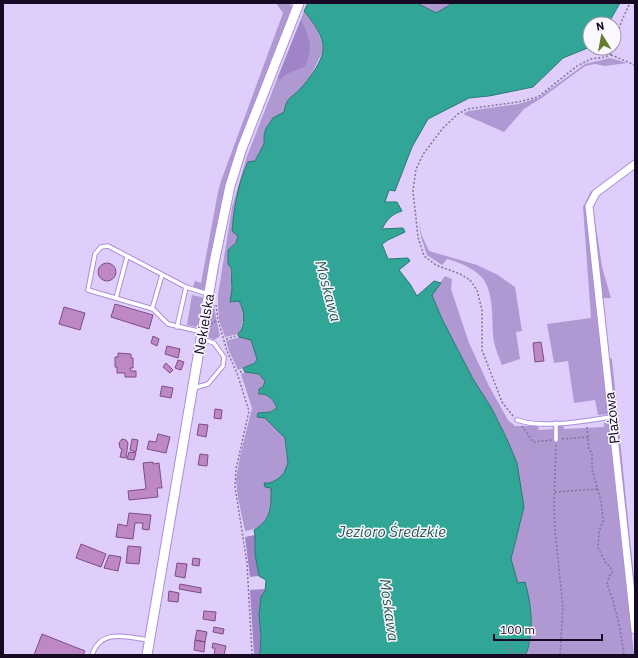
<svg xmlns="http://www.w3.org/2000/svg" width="638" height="658" viewBox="0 0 638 658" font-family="'IBM Plex Sans',sans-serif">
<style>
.green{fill:#b099d3}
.forest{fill:#9f84c8}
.water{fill:#32a696;stroke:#297774}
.building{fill:#bd88c5;stroke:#7d4c85}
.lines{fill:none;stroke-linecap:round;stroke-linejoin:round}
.service-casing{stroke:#ab8fd6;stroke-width:5.5}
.minor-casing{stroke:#ab8fd6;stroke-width:9}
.tertiary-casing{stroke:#ab8fd6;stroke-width:11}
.path{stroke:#827397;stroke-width:1.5;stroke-dasharray:2 2;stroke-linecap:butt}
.service{stroke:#fff;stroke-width:3.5}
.minor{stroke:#fff;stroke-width:7}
.tertiary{stroke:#fff;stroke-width:9}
.labels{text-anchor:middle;stroke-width:3;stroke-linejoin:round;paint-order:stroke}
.street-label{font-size:14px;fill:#150923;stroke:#faf7ff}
.water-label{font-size:15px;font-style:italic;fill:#2c5b53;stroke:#faf7ff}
</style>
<rect width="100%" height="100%" fill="#dfcefb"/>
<path class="green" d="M276 3H289L293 7 230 173 224 192 207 286 205 289 203 290 193 287 195 281 201 283 218 192 221 181 283 13Z
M417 3H450V5L436 13Z
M304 11 315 24 321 40 323 51 311 75 301 89 290 98 284 112C274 117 266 123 264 134 263 137 265 141 264 144 263 150 258 156 255 161L248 162C238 183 234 208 232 230L239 235 236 243 228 250 232 289 230 302 239 301 243 308 244 317 240 330 238 334 225 337 219 320 218 306V295L232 207 246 159 277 79 280 80 288 74 305 67 309 38 301 19Z
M610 58 627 63 605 66 595 64 585 66 543 97 524 109 504 132 463 114 468 111 518 104 538 98 585 64Z
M591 191 593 193 588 200 586 207 609 414 598 415 595 400 574 403 568 361 554 363 547 324 591 318 583 207Z
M593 207 602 267 611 298H603L592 216Z
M419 222 422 236 429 251 477 265 498 275 515 287 522 331 516 332 520 359 502 365C499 358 496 350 494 342 491 322 495 298 484 280 476 269 459 262 447 259L442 265 427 255 421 237Z
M445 276 452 279 451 289 469 343 489 386 508 420 515 426H538L539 430 553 429V426L563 425 564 429 604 427V423H607L610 426 634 655H536L526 653 531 632V609L530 605 518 583 511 559 524 507 506 437 492 409 473 379 442 319 432 294Z
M214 292C213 308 217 321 220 336L214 340 206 336Z
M192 295 201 297 205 300 200 326 196 327 187 325Z
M239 337 251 340 257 359 255 363 238 370 229 351 226 341Z
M609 358 612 359 635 589V605Z
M245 372 259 374 265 381 263 387V394C270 396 274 401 277 408L271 412 258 413 265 418 285 438 288 463 284 473 278 479 270 483H264L271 487C271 510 271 527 245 531L238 498 236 480 240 456 252 408 241 374Z"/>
<path class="forest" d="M301 19C311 41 313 45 305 67L288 74 280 80 277 79Z
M255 535V554L259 576 250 577 245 537Z
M265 589 259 615 261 637 260 655H254L250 590Z"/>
<path class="water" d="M308 3H417L436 13 450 5V3H620L608 24H590V47L563 58 533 87 489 96 469 98 428 119 412 147 395 191 389 190 385 202H397L402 211C392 214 387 219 382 229L403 228 405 232 388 240 382 244 388 259 408 258 410 261 399 270 410 284 417 296 434 281 441 283 432 295 442 319 473 379 492 409 506 437 517 463 524 507 511 559 518 583 525 582C532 606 534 631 526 655H260L261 637 259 615 261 597 265 591 266 580 259 576 255 554V535L254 530C272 519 271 507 271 488L265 487 264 483H270L278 479 284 473 288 463 285 438 265 418 257 417 258 413 271 412 277 408C274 400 268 393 259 394V389L263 387 265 381 259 374 245 372 243 368 255 363 257 359 251 340 239 337 238 334C246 325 245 311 239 301L230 302 232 289 231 268 228 264V250L236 243 238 236 232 231C234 208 238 183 248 162L255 161 264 144V135L266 128 273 118 284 112C287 96 291 99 301 88 308 81 323 60 323 50 324 36 313 22 304 11Z"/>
<path class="building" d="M98 272a9 9 0 1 1 18 0a9 9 0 1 1-18 0Z
M115 304 153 315 149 329 111 317Z
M64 307 85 313 80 330 59 324Z
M153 336 159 339 157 346 151 343Z
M541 342 544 361 535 362 533 343Z
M167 346 180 349 178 358 165 354Z
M118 353 131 354V358H133V368H130L131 371H136V377H125V373H117V367H115V357H118Z
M178 360 184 362 181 370 175 368Z
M166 363 173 370 170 373 163 367Z
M162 386 173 388 171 398 160 396Z
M215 409 222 410 221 419 214 418Z
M199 424 208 425 206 437 197 435Z
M158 434 170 437 166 453 147 449 149 441 156 442Z
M122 439 126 440 128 443 126 458 120 457 122 449 120 448 119 443Z
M132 439 138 440 136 452 130 450Z
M129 452 136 453 134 460 127 459Z
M200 454 208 455 207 466 198 465Z
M153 462V464L159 463 162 488H157L158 497 129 500 128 491 146 489 143 463Z
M129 513 151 515 149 530 142 529 143 523H135L133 539 116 537 118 524 127 526Z
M81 544 106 554 101 567 76 558Z
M128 546 141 547 139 564 126 563Z
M109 555 121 557 118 571 104 568Z
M193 558 200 559 199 566 192 565Z
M177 563 187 564 185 578 175 576Z
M180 584 201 588V593L179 589Z
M169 591 179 593 178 602 168 601Z
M204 611 216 612 215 621 203 619Z
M214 627 224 629 223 634 213 632Z
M197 630 207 632 205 642 195 640Z
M42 634 85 651 83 655H34Z
M195 640 205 642 204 652 194 650Z
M213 643 226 646 224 655H214L215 648H212Z"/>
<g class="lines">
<g class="service-casing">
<path id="service" d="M116 298 127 257
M152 309 162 275
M177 327 186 287
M202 332 168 324 153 309 88 290 95 254 101 247 108 246 186 287 208 294
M194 388 208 384 223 366 224 357 214 343 202 339
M517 420C543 429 584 421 611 417
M556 423V440
M92 655C101 628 126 637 149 640"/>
</g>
<g class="minor-casing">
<path id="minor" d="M635 164 596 193 589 206 635 630"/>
</g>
<g class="tertiary-casing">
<path id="tertiary" d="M147 655 214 263 230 186 242 148 299 3"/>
</g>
<path class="path" d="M614 44 622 20 630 3
M611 55 635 65
M216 305 218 320 227 351 237 373 249 411 236 469 235 487 247 563 252 655
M211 324 218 320
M226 339 239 335
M240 372 245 370
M513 416 502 402 482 350V310L477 290 470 280 460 274 436 265 424 256 418 237 413 191 416 169 424 153 443 128 458 114 467 109 518 102 538 97 577 66 591 59 605 57 610 55 613 48
M522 426 533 442 552 440
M587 427 589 450 592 453V469L601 501 603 518V522L599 531 598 548 606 563 611 568 612 573 609 576 607 584 613 600 620 629 624 655
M562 439 588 437
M556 445 554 505 555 530 563 607 560 655
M555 492 597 489
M509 640V652L530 655"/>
<use href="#service" class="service"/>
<use href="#minor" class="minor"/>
<use href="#tertiary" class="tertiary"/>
</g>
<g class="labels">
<g class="street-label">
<text transform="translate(204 324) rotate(-80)" y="5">Nekielska</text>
<text transform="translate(612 418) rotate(-96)" y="5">Plażowa</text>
</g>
<g class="water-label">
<text transform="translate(328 291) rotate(75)" y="5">Moskawa</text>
<text x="392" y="537">Jezioro Średzkie</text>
<text transform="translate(389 610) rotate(82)" y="5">Moskawa</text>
</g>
</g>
<rect width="638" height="658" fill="none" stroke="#150923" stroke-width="8"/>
<g transform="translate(602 36) rotate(349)"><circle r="19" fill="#faf7ff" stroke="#9e98a7"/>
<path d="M0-3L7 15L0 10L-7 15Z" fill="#677b2c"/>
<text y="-6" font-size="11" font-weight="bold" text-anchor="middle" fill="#150923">N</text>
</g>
<path d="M494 634v6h108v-6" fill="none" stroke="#150923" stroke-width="2"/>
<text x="500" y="634" font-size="12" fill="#150923" stroke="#faf7ff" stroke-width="3" paint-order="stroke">100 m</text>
</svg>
